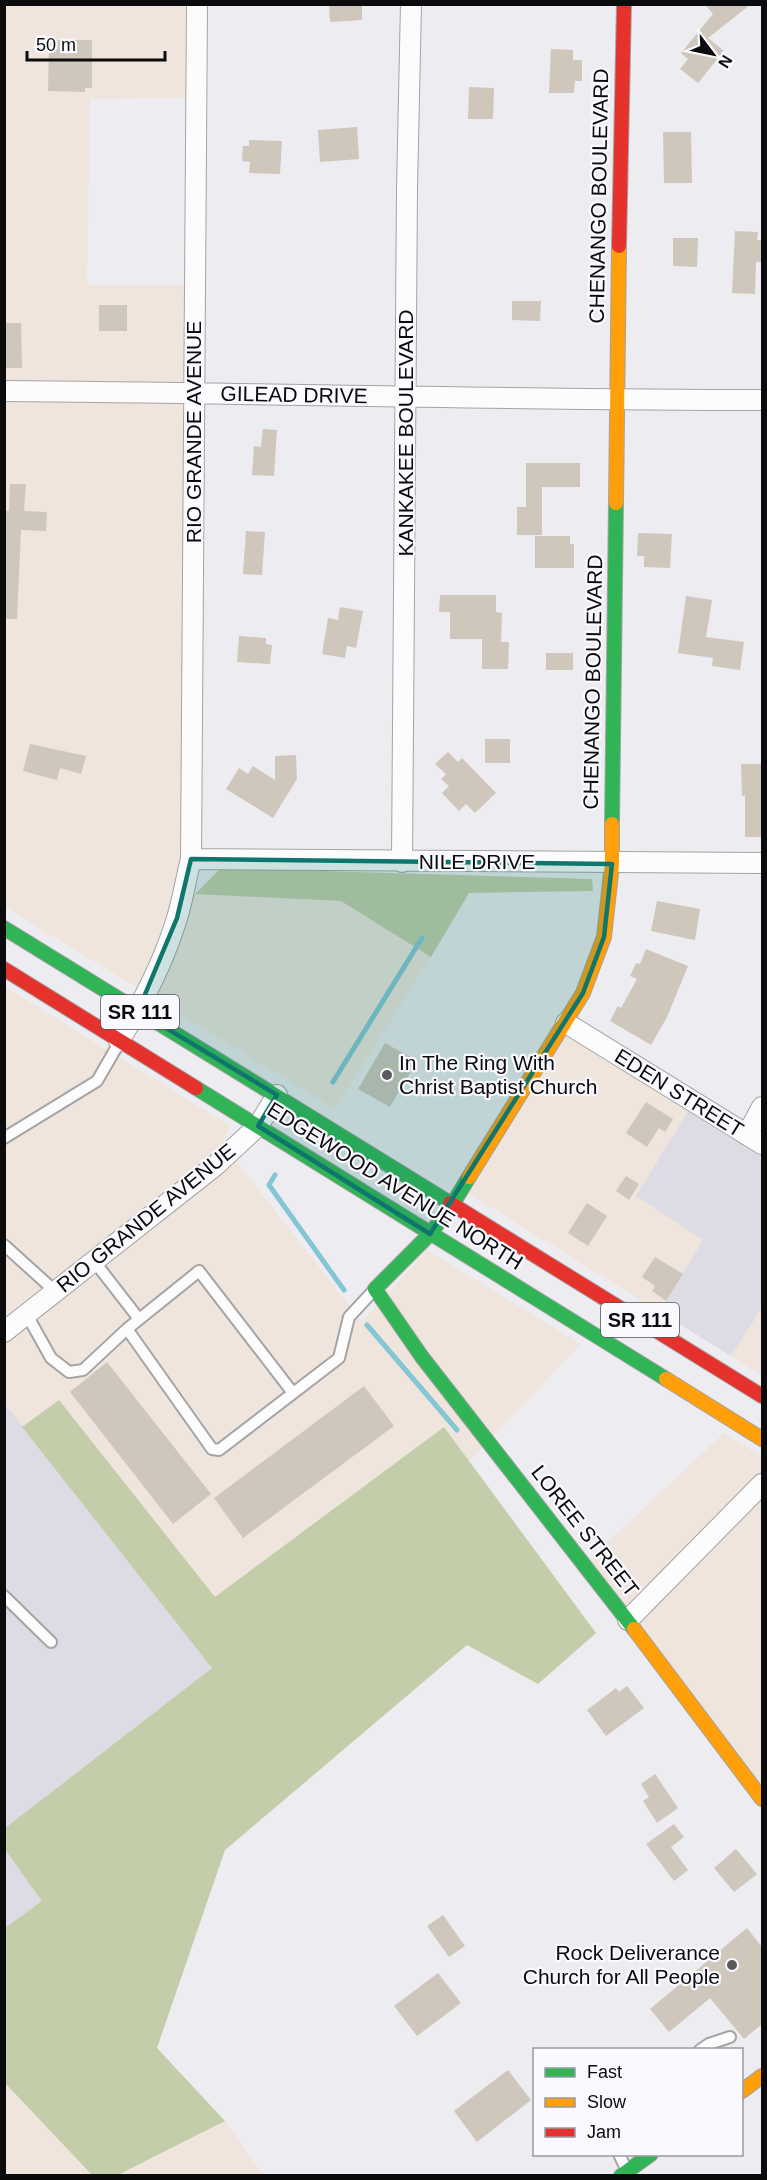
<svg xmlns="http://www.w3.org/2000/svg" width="767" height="2180" viewBox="0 0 767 2180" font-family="Arial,sans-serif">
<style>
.commercial{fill:#efe5dd}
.built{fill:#dddce5}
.forest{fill:#c4cdaa}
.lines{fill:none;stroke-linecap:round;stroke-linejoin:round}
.stream{stroke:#85c6d5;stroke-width:5}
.building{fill:#cfc6bc}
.lane-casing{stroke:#a4a3a6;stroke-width:14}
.street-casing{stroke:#a4a3a6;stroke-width:22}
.fast-casing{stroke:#a4a3a6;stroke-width:16}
.slow-casing{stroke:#a4a3a6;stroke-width:16}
.jam-casing{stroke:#a4a3a6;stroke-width:16}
.lane{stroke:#fcfcfd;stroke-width:10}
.street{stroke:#fcfcfd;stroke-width:20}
.fast{stroke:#30b455;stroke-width:14}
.slow{stroke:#ff9f0a;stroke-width:14}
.jam{stroke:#e5322d;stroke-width:14}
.marked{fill:#0f766e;fill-opacity:0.2;stroke:#0f766e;stroke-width:4.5;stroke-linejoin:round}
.poi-dot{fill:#5a5a5c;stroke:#f9f9ff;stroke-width:2}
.labels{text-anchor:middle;stroke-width:4.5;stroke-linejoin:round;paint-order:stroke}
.shield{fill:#f9f9ff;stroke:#525256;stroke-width:1.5}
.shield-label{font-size:20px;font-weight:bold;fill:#0b0b0d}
.street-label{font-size:21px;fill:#0b0b0d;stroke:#f9f9ff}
.poi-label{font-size:21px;fill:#0b0b0d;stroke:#f9f9ff;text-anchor:start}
</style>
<rect width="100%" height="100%" fill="#edecf0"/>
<path class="commercial" d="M4 5H185L186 98 90 99 87 285H186L183 858 176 893 341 901 431 957 335 1109 5 907Z
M4 986 230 1126 223 1144 362 1322 427 1250 581 1344 469 1461 444 1427 215 1598 59 1400 22 1427 5 1404Z
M553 1023 690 1108 703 1240 660 1312 455 1185Z
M762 1308V1376L731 1356Z
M724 1433 762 1457V1799L590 1559Z
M5 2083 92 2175H5Z
M225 2121 263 2175 118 2176Z"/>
<path class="built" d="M690 1108 762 1152V1308L731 1356 660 1312 703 1240 636 1196Z
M5 1404 212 1668 5 1828Z
M4 1850 43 1901 5 1928H4Z"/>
<path class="forest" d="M221 868 592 879 593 891 469 893 431 957 341 901 195 894Z
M59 1400 215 1597 444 1427 596 1633 538 1684 467 1645 225 1850 157 2048 225 2121 118 2175H92L5 2083V1928L42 1901 5 1850V1828L212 1668 22 1427Z"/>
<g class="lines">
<path class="stream" d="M333 1082 422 938
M275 1175 269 1185 344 1290
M367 1325 457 1430"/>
</g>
<path class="building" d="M329 4H362V20L330 22Z
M705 4H751L708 38 724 51 698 83 680 69 688 59 681 53 713 14Z
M49 40H92V88H85V92L48 91Z
M551 49 573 50V60H582V81H575L574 93H549Z
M469 87 494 88 493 119H468Z
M357 127 359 159 320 162 318 130Z
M663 132H691L692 183H664Z
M249 140 282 141 280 174 249 173 250 162 242 161 243 146H249Z
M735 231 758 232 757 240H762V262H756L755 294 732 293Z
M673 238H698L697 267 673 266Z
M512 301H541L540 321 512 320Z
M99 305H127V331H99Z
M4 323H21L22 368H4Z
M263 429 277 430 274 476 252 475 254 446 261 447Z
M526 463H580V487H542V535H517V507H526Z
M10 484H26L24 511 47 512 46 531 21 530 17 619H4V511H9Z
M246 531 265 532 262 575 243 574Z
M638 533 672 534 670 568 644 567V556H637Z
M535 536H570V544H574V568H535Z
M440 595H496V612L502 613 501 642H509L508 669H482V639H450V612H439Z
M686 596 712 600 706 637 744 642 740 670 712 666 713 658 678 653Z
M340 607 363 611 356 648 347 646 345 658 322 654 328 618 338 620Z
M239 636 266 638V644L272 645 270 664 237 662Z
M546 653H573V670H546Z
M485 739H510V763H485Z
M30 744 86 756 81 774 60 768 57 780 23 771Z
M448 752 458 762 462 758 496 793 475 813 466 804 459 811 442 793 449 786 441 779 446 774 435 764Z
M296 755 297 779 273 818 226 789 239 768 248 774 253 766 275 780V756Z
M741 764H762V837H745V795L742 796Z
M657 901 700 909 695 940 651 931Z
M646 949 688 966 667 1017 651 1045 610 1021 618 1006 621 1008 637 979 630 976 636 963 640 964Z
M385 1043 417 1061 390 1107 358 1089Z
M646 1102 673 1119 665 1132 659 1128 647 1147 626 1133Z
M626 1176 639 1184 629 1200 616 1191Z
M587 1203 607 1216 588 1246 568 1233Z
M655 1257 683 1274 666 1301 652 1291 655 1286 642 1277Z
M107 1362 211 1494 173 1524 70 1392Z
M364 1386 394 1426 243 1538 214 1498Z
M627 1686 644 1708 606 1736 587 1710 616 1688 619 1692Z
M655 1774 678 1808 657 1823 643 1801 649 1797 641 1784Z
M674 1824 684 1837 671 1847 688 1870 674 1881 646 1844Z
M736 1849 757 1874 734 1892 714 1868Z
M443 1915 465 1946 449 1957 427 1926Z
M747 1928 762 1947V2024L744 2039 710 1998 669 2032 650 2009Z
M438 1973 461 2003 417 2036 394 2006Z
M508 2070 531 2100 477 2142 454 2111Z"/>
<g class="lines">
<g class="lane-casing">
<path id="lane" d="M4 1138 97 1081 119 1043
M4 1245 56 1292
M94 1261 139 1319
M27 1315 51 1358 69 1372 83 1370 127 1329 199 1271 293 1393
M127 1329 212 1449 219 1450 339 1358 349 1317 375 1289
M4 1596 51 1642
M700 2050 709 2044 730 2037
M619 2154 627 2171"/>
</g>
<g class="street-casing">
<path id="street" d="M4 391C257 393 510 400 762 400
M191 859 762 863
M402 862 407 188 411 4
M566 1023 762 1144
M119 1041C143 1002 164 962 177 918 183 899 186 878 191 859L197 4
M747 1135 762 1107
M4 1332 216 1165 258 1126 277 1095
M628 1620 762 1484"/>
</g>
<g class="fast-casing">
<path id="fast" d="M612 824 616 503
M4 928 450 1203
M196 1088 666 1379
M469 1177 452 1205 430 1234 375 1289 422 1357 634 1629
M621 2176 651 2154"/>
</g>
<g class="slow-casing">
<path id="slow" d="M616 503 619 246
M469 1177 583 993 604 937 612 864V824
M666 1379 762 1439
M634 1629 762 1799
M742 2091 762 2076"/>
</g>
<g class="jam-casing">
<path id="jam" d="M619 246 624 4
M4 969 196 1088
M450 1203 762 1396"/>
</g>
<use href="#lane" class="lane"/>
<use href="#street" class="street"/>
<use href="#fast" class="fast"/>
<use href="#slow" class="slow"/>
<use href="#jam" class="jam"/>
</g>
<path class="marked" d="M191 859 612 864 604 937 583 993 430 1234 258 1126 277 1095 138 1011 177 918Z"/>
<g class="poi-dot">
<circle cx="387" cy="1075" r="6"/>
<circle cx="732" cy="1965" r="6"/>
</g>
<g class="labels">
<g class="shield">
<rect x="101" y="995" width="78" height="34" rx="4.5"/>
<rect x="601" y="1303" width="78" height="34" rx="4.5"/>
</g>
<g class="shield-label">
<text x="140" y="1019">SR 111</text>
<text x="640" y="1327">SR 111</text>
</g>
<g class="street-label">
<text transform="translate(599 196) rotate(-89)" y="7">CHENANGO BOULEVARD</text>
<text transform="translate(294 395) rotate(1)" y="7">GILEAD DRIVE</text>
<text transform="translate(194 432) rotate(-90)" y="7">RIO GRANDE AVENUE</text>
<text transform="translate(406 433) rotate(-90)" y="7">KANKAKEE BOULEVARD</text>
<text transform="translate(593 682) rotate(-89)" y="7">CHENANGO BOULEVARD</text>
<text x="477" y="869">NILE DRIVE</text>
<text transform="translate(679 1093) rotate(32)" y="7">EDEN STREET</text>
<text transform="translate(395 1186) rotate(32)" y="7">EDGEWOOD AVENUE NORTH</text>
<text transform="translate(146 1218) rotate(-39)" y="7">RIO GRANDE AVENUE</text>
<text transform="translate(585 1531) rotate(52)" y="7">LOREE STREET</text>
</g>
<g class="poi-label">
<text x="399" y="1070">In The Ring With<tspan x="399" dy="24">Christ Baptist Church</tspan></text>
<text x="720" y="1960" text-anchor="end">Rock Deliverance<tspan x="720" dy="24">Church for All People</tspan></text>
</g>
</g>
<rect width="767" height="2180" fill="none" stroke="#0b0b0d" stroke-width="12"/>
<rect x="533" y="2048" width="210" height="108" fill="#f9f9ff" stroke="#9a9a9e" stroke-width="1.5"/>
<rect x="545" y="2068" width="30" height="9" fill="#30b455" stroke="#9a9a9e" stroke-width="1.5"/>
<text x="587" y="2078" font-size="18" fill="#0b0b0d">Fast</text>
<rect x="545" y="2098" width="30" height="9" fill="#ff9f0a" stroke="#9a9a9e" stroke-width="1.5"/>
<text x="587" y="2108" font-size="18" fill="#0b0b0d">Slow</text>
<rect x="545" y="2128" width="30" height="9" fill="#e5322d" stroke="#9a9a9e" stroke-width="1.5"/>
<text x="587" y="2138" font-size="18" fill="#0b0b0d">Jam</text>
<g transform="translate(713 54) rotate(122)" stroke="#f9f9ff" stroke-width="4.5" paint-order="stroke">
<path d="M0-4.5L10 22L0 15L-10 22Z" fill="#0b0b0d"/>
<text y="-9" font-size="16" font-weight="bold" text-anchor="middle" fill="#0b0b0d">N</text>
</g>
<path d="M27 51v9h138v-9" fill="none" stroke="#0b0b0d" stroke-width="3"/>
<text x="36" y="51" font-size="18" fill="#0b0b0d" stroke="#f9f9ff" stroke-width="4.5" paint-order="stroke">50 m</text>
</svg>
